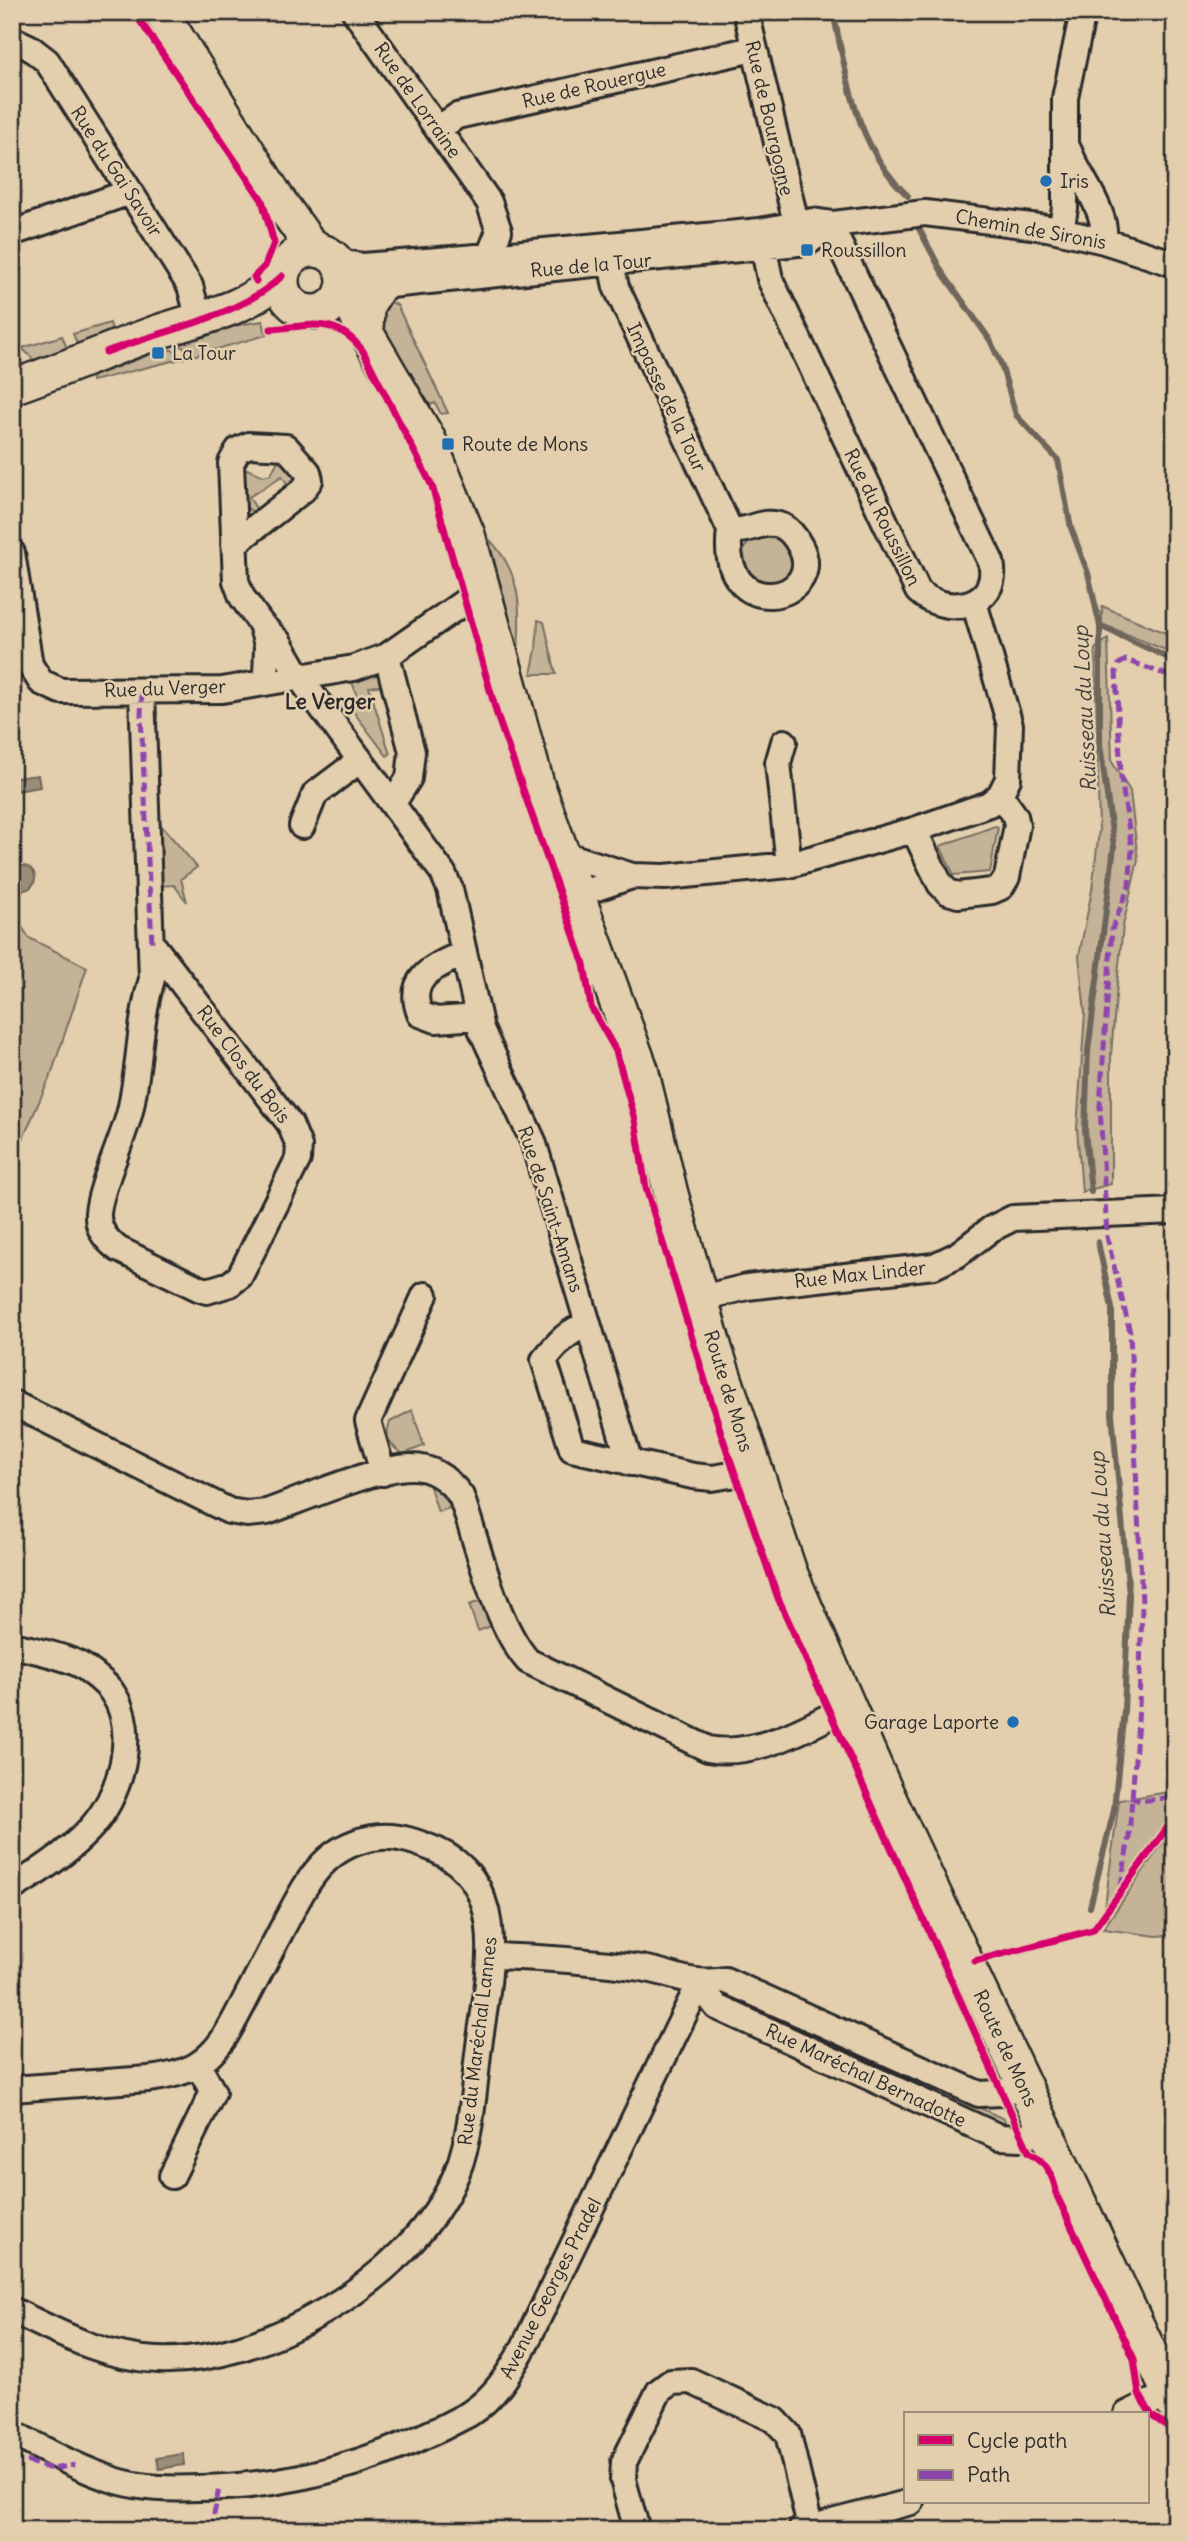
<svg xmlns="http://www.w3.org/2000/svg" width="1187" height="2542" viewBox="0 0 1187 2542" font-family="Delius,sans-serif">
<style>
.green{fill:#c5b398;stroke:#786f62;stroke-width:2}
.water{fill:#9a8d7a;stroke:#6e665a;stroke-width:2}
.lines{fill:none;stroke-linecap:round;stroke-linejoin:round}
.stream{stroke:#6e665a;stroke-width:6}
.street-casing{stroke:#2b2b2b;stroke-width:30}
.secondary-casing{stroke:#2b2b2b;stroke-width:38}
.street{stroke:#e3cead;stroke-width:24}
.secondary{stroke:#e3cead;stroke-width:33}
.quiet{stroke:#8e44ad;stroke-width:5;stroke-dasharray:10 5;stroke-linecap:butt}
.cycleway-casing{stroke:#e3cead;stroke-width:11}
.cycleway{stroke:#d6006c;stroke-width:7}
.poi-dot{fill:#1f6fb2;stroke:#e3cead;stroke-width:2.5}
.labels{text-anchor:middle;stroke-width:5;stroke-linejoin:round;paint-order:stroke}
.street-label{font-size:19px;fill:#2b2b2b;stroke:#e3cead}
.poi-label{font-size:19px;fill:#2b2b2b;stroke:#e3cead;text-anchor:start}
.neighbourhood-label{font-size:21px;font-weight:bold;fill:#2b2b2b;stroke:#e3cead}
.water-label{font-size:21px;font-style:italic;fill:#413f3b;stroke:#e3cead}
</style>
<rect width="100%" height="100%" fill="#e3cead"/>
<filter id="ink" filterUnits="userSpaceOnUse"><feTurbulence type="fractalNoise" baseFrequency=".0143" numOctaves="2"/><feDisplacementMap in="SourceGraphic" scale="14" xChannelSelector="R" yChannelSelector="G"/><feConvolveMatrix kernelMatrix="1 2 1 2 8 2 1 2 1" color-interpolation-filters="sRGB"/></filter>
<g filter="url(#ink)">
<path class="green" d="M389 301 397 305 448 413 441 414 435 403 430 405 381 326 378 316Z
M263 321 266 335 193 356 183 347 163 343 201 331Z
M110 323 112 329 78 346 73 334Z
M62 336 67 348 34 360 22 348Z
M162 350H172L184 358 92 381 91 377Z
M280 457 298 478 291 489 282 476 249 497 257 510 253 512C236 504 241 483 242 467L264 476 271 474Z
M765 534 781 537 795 559 790 574 772 586 750 578 739 554 752 539Z
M489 539C523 575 520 607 518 654Z
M1102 606 1175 637V654L1102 624Z
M538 620 544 622 556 674H531L536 650Z
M1108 639 1112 762 1130 791 1138 860 1123 926 1117 984 1111 1055V1184L1082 1192 1077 1128 1085 1013 1079 956 1092 890 1099 830 1095 649Z
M380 671 385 685 369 687 390 754 387 756 347 703 358 700 351 678Z
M154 817 197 867 181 879 187 902 174 885 157 886Z
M995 826 998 827 990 872 954 875 940 846Z
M12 911 29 938 87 967 52 1072 12 1164Z
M412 1410 424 1446 403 1454C389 1445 384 1437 390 1422Z
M433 1481 455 1506 438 1512 430 1487Z
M484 1600 494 1625 478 1631 469 1605Z
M1175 1791V1808L1104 1913 1119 1800Z
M1175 1825V1934L1157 1936 1103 1929Z
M725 1990 1004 2119 1005 2122 1000 2124 722 1996 720 1991Z"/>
<path class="water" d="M38 775 40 787 16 791 14 778Z
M11 878a12 12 0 1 1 24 0a12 12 0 1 1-24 0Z
M183 2454 184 2465 159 2469 157 2458Z"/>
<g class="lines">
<path class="stream" d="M833 12C848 80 855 146 908 196
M918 227 942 272 990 340 1001 364 1016 415 1058 460 1071 528 1088 573 1100 626V744L1114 847 1088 1051 1085 1130 1091 1192
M1100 626 1175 661
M1090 1907 1114 1810 1124 1710 1129 1594 1112 1414V1308L1098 1242"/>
<g class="street-casing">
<path id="street" d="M355 12 489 202 499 231 489 256
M746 12 796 223
M12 39 29 47 47 61 190 286 199 319
M439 128 457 116 753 49
M1069 151C1079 178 1108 211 1104 241
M760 231 770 279 918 591C945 617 1001 608 991 562L836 237 833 224
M1061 231 1065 208V98L1083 12
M12 233 130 192
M338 262 363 266 489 256 760 231 813 221 833 224 925 213 1047 228 1104 241 1175 264
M611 263 616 287 730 530C717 627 830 601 800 546 796 538 790 530 782 526 763 518 749 533 730 530
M361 288 808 242 833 224
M234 544 303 490 310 480 308 472 286 447 249 445 238 450 231 463 236 581 242 597 261 624 279 642 300 678 443 873 450 889 481 1029 533 1141 630 1463
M12 553 30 665 41 682 61 691 222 690 354 668 387 656 467 600 486 594
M261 624 267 645 266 681
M387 656 412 752 409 778 393 803
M142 692 152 979C139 1022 140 1067 130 1111 123 1140 100 1187 98 1213 97 1228 106 1240 118 1249L198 1288 207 1291 230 1284 240 1276 298 1159 299 1146 290 1124 152 944
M784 742 778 763 789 865
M302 826 315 794 359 761
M914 830 940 884 948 892 958 895 992 891 1001 887 1007 877 1017 825 1015 816 1000 795
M563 854 632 876 665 877 789 865 914 830 989 804 1000 795 1008 779 1010 725 974 602
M579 894 632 876
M462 954C433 967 406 978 420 1014L436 1020 477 1017
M701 1298 747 1287 934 1266 957 1255 991 1229 1013 1218 1175 1211
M588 1325C568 1330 557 1344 544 1360L572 1449 693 1476 712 1478 755 1471
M12 1403 229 1511 247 1514 267 1512C300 1500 380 1466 412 1467 433 1467 449 1480 461 1496 478 1544 495 1624 528 1661L708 1749C754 1758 808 1728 847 1707
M383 1473 368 1421 425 1295
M12 1645C30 1649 69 1657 84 1667 92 1673 106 1683 112 1692 140 1732 120 1798 89 1830 66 1854 40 1871 12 1888
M490 1956C541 1957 590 1961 641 1968 675 1973 687 1986 725 1980L979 2094 1002 2093 1023 2084
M699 1984 717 2007 999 2137 1022 2138 1044 2130
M12 2089 148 2079C165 2077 182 2074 197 2065 220 2051 231 2027 243 2004 256 1979 269 1954 282 1929 306 1884 323 1843 380 1837 399 1835 419 1843 436 1850 516 1886 486 1986 478 2054 473 2097 471 2146 451 2186 403 2281 264 2364 158 2360 105 2358 59 2333 12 2310
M172 2176 213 2092 198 2065
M1127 2414 1175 2390
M12 2433C45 2450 79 2469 114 2480 142 2489 170 2489 199 2488 295 2487 384 2460 469 2414 495 2397 509 2374 524 2347L699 1984
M637 2530 623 2480 624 2462 659 2391 671 2382 691 2381 775 2420 788 2434 810 2527
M801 2530 911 2502"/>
</g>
<g class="secondary-casing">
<path id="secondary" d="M161 12 277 198 309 243 321 251
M282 281a31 31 0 1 1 62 0a31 31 0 1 1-62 0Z
M342 291 429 440 468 535 537 784 641 1069 671 1194 716 1352 790 1572 883 1785 1175 2406
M366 333 367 306 378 288
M12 387C59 371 105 351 152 334 198 318 246 311 282 276"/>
</g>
<use href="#street" class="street"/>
<use href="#secondary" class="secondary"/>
<path class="quiet" d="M142 692 141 715 152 944
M1130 1797 1140 1801 1175 1797
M1121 1886 1129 1837 1139 1708 1142 1604 1130 1332 1107 1237 1100 1106 1112 929 1129 886 1132 850 1121 778 1116 672 1119 664 1126 660 1175 678
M12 2457 52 2469 75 2465
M211 2530 219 2488"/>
<g class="cycleway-casing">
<path id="cycleway" d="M134 12 262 200 274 243 265 266 254 277 256 281
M271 329C311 326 336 315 363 351L432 486 498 718 584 964 591 1007 616 1051 635 1120 646 1188 722 1436 778 1598 1029 2152C1046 2161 1054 2176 1057 2196L1134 2359 1139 2394 1152 2416 1167 2426 1175 2441
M106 352C163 330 238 318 282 276
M975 1961 1093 1930 1175 1817"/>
</g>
<use href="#cycleway" class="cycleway"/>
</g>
</g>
<g class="poi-dot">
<circle cx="1046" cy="181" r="7"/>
<rect x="800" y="243" width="14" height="14" rx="3.5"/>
<rect x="151" y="346" width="14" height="14" rx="3.5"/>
<rect x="441" y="437" width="14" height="14" rx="3.5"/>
<circle cx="1013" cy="1722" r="7"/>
</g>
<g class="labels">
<g class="street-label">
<text transform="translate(594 85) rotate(-13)" y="7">Rue de Rouergue</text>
<text transform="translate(418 100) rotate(55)" y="7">Rue de Lorraine</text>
<text transform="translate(770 118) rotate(77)" y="7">Rue de Bourgogne</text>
<text transform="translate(117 171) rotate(57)" y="7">Rue du Gai Savoir</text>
<text transform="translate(1031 229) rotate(10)" y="7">Chemin de Sironis</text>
<text transform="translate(591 265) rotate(-5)" y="7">Rue de la Tour</text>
<text transform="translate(667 397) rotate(65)" y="7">Impasse de la Tour</text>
<text transform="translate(883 517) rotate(64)" y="7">Rue du Roussillon</text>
<text transform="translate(165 688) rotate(-2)" y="7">Rue du Verger</text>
<text transform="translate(244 1064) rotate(53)" y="7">Rue Clos du Bois</text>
<text transform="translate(551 1209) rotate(72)" y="7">Rue de Saint-Amans</text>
<text transform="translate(860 1274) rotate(-6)" y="7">Rue Max Linder</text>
<text transform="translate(729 1391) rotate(73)" y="7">Route de Mons</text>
<text transform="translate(477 2041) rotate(-83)" y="7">Rue du Maréchal Lannes</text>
<text transform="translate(1006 2048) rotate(65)" y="7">Route de Mons</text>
<text transform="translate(866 2075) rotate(25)" y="7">Rue Maréchal Bernadotte</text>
<text transform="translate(550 2288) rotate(-63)" y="7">Avenue Georges Pradel</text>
</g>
<g class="poi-label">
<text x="1060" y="188">Iris</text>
<text x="821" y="257">Roussillon</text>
<text x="172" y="360">La Tour</text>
<text x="462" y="451">Route de Mons</text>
<text x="999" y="1729" text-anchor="end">Garage Laporte</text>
</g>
<g class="neighbourhood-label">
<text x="330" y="709">Le Verger</text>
</g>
<g class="water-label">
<text transform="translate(1085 709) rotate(-93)" y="7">Ruisseau du Loup</text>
<text transform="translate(1103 1535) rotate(-94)" y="7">Ruisseau du Loup</text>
</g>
</g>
<rect width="1187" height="2542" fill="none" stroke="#e3cead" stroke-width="42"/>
<rect x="21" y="21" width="1145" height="2500" fill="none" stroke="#2b2b2b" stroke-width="2.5" filter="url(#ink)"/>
<rect x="904" y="2412" width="245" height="91" fill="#e3cead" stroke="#998d79" stroke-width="2"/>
<rect x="918" y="2435" width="35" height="10" fill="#d6006c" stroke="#998d79" stroke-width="2"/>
<text x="967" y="2448" font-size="21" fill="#2b2b2b">Cycle path</text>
<rect x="918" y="2470" width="35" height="10" fill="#8e44ad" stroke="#998d79" stroke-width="2"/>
<text x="967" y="2482" font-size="21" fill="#2b2b2b">Path</text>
</svg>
